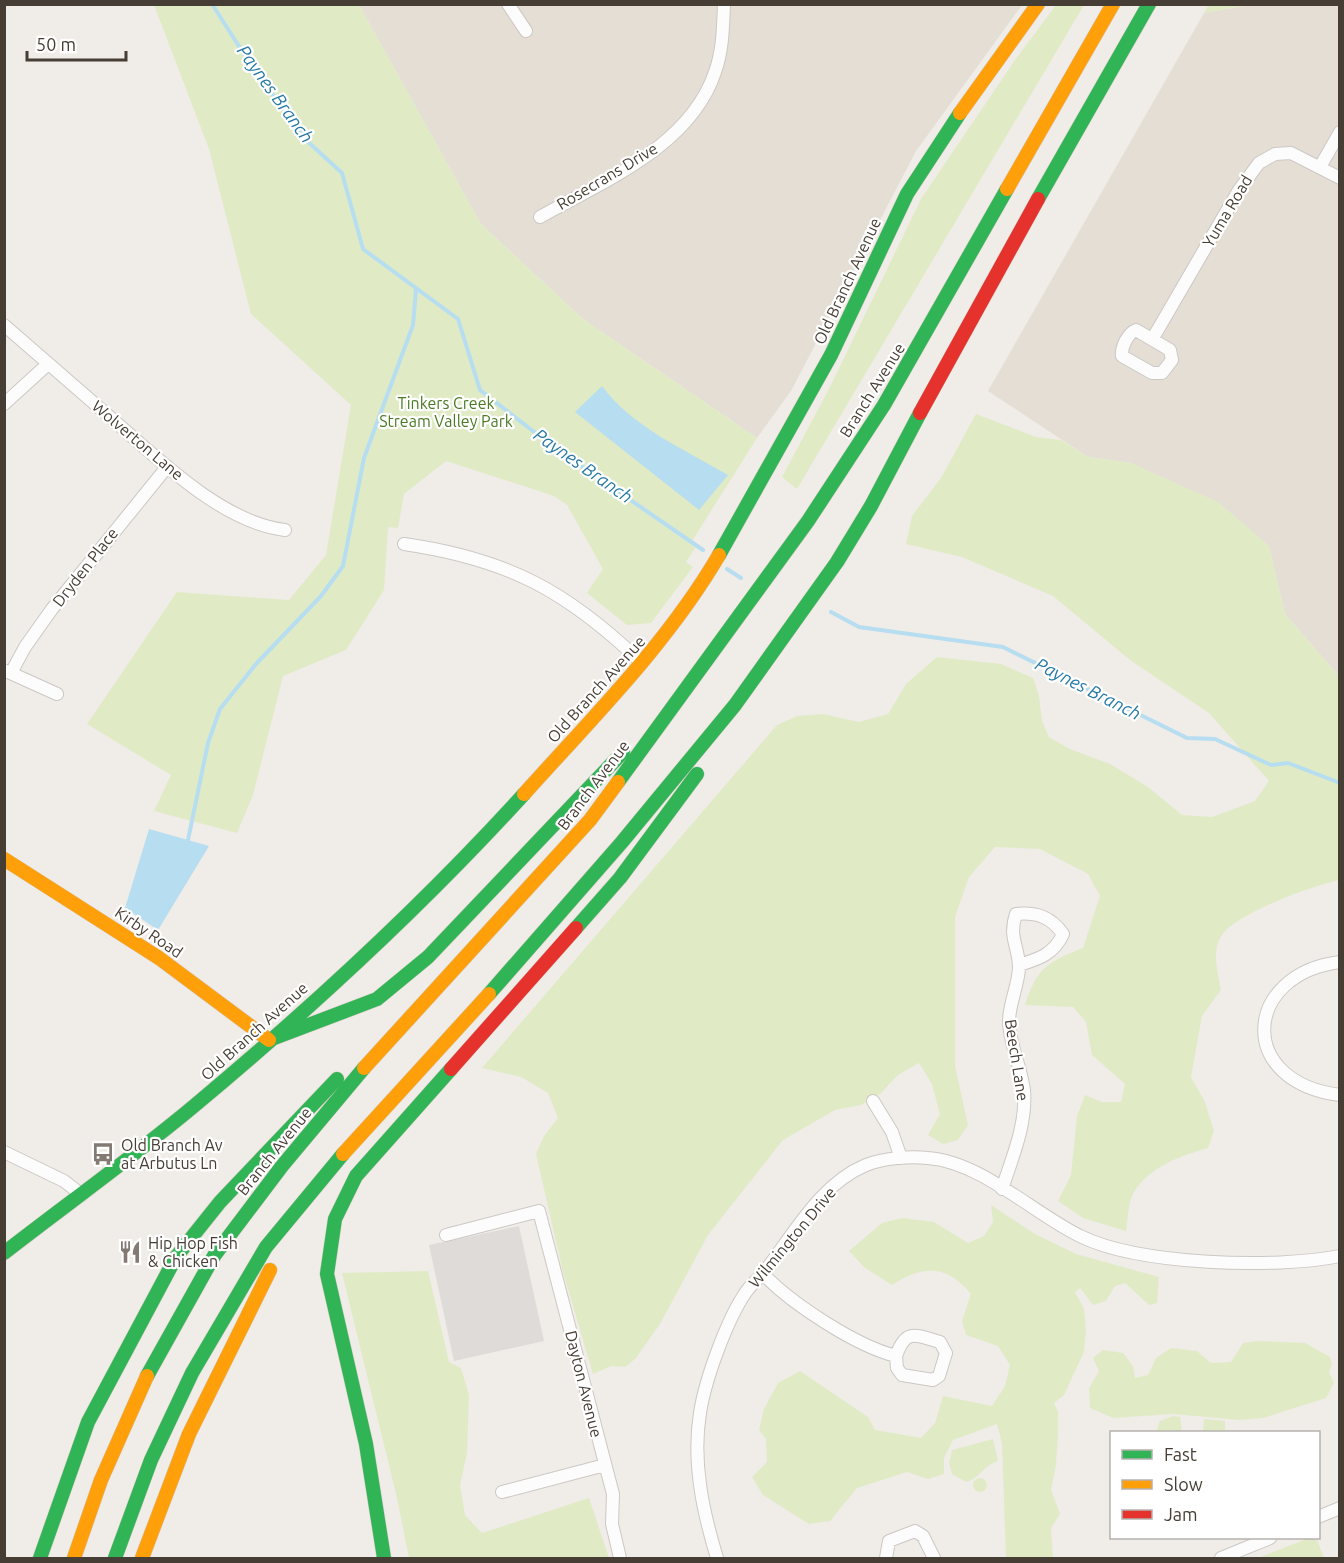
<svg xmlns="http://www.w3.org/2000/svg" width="1344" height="1563" viewBox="0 0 1344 1563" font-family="Ubuntu,sans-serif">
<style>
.residential{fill:#e4ded5}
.green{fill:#e0ebc6}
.parking{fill:#dfdbd8}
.water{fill:#b6ddf0}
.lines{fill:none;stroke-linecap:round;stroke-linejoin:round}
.stream{stroke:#b6ddf0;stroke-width:4}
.street-casing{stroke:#ccc8c4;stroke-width:14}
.fast-casing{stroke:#d1cac0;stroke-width:15}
.slow-casing{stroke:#d1cac0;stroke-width:15}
.jam-casing{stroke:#d1cac0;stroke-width:15}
.street{stroke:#fdfcfc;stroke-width:12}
.fast{stroke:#30b455;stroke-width:14}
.slow{stroke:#ff9f0a;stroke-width:14}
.jam{stroke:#e5322d;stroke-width:14}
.labels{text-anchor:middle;stroke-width:4.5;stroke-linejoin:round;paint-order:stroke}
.street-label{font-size:16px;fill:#463d34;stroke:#fff}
.park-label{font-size:16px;fill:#4b7a24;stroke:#fff}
.poi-label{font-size:16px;fill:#463d34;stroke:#fff;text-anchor:start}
.water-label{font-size:18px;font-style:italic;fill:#2679a6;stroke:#fff}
</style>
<rect width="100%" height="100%" fill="#f0ece8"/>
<path class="residential" d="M359 5H1022L916 151 791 391 757 438 583 319 481 224Z
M1249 5H1339V676L1285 614 1269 546 1131 463 1088 457 988 391 1204 13Z"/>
<path class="green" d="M1209 4H1249V5L1204 13Z
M154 5H359L481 224 583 319 757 438 692 541 697 545 686 562 693 567 651 623 627 625 587 593 603 569 567 505 554 496 446 461 404 494 398 528 388 527 384 590 346 650 283 676 253 795 237 833 154 811 171 775 87 724 177 592 289 600 326 555 351 405 251 314 209 149Z
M1056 5H1084L797 489 782 477 830 387 921 199 1015 60Z
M976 414 1036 437 1061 440 1088 457 1131 463 1218 502 1269 546 1285 614 1339 676V880C1312 886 1237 913 1222 935 1211 951 1218 973 1221 990L1202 1016 1191 1077 1205 1102 1214 1131 1208 1148C1180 1156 1148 1167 1133 1194 1128 1203 1128 1220 1126 1231L1083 1218 1058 1201 1071 1175 1077 1116 1085 1095 1102 1102H1121L1125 1084 1092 1055 1086 1022 1073 1007 1025 1005C1037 967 1048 962 1083 948L1100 896 1088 874 1040 849 995 847 969 877 955 917V1066L968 1125 958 1140 943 1144 928 1135 940 1114 932 1084 919 1063 898 1075 880 1094 861 1105 835 1110 783 1140 708 1235 660 1324 636 1358 625 1367 611 1366 593 1374 563 1272 536 1154 544 1136 558 1118 548 1093 521 1077 482 1068 777 725 797 716 823 714 859 722 888 714 906 684 937 657 1001 664 1033 678 1039 696 1042 721 1049 737 1070 749 1110 764 1148 787 1182 815 1212 817 1255 801 1269 781 1209 713 1130 660 1053 596 962 557 906 544 912 516 941 478Z
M991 1205 1035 1234 1076 1254 1159 1277 1157 1303 1149 1305 1125 1283 1115 1286 1106 1301 1093 1305 1080 1288 1075 1292 1084 1309 1086 1329 1084 1352 1064 1395 1054 1403 1058 1412V1434L1056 1465 1051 1490 1060 1514 1051 1528 1053 1558H1006L1002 1444 997 1424 953 1440 944 1458V1474L928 1479 907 1472 857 1488 830 1521 809 1524 763 1495 752 1477 767 1462 766 1439 759 1430 764 1409 778 1383 800 1371 868 1417 875 1430 921 1438 935 1423 943 1396 992 1406 1005 1386 1010 1365 998 1346 966 1335 962 1321 971 1294C947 1264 922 1265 892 1285L865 1268 849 1251 882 1223 902 1218 934 1222 968 1243 984 1236 993 1222Z
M428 1271 449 1362 461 1368 469 1395 467 1453 460 1485 465 1515 482 1533 589 1498 609 1558H409L397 1498 342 1273Z
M1258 1341 1305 1343 1330 1357 1332 1365 1329 1372 1334 1383 1326 1398 1263 1418 1239 1420 1173 1414 1113 1418 1090 1408 1089 1388 1099 1371 1093 1358 1103 1350 1123 1353 1133 1366 1135 1378 1148 1375 1156 1358 1171 1348 1197 1351 1211 1363 1231 1362 1243 1343Z
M1173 1416 1180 1417 1182 1432H1156L1160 1421Z
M1204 1419 1225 1421V1432H1203Z
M993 1439 998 1461C983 1466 980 1478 966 1482L952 1474 949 1463 952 1450Z
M973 1485a7 7 0 1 1 14 0a7 7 0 1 1-14 0Z
M1309 1538 1317 1540 1324 1558H1258Z"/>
<path class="parking" d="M519 1226 544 1341 454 1361 429 1245Z"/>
<path class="water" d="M602 386C632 427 684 449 728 475L699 510 575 412Z
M149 829 209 846 158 930 125 908Z"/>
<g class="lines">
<path class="stream" d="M212 4 249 62 306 140 342 173 363 249 458 319 480 390 555 448 703 550
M727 569 741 578
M831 612 859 627 1003 647 1187 738 1215 739 1271 765 1288 763 1340 783
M188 840 208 743 220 709 256 664 321 596 343 566 364 458 413 325 416 289"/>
<g class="street-casing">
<path id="street" d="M508 4 526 31
M1320 167 1340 132
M540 217C603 181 690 147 715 72 723 50 723 27 724 4
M4 325C40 356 75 387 111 418 158 459 223 523 285 530
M1136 330 1170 350 1172 360 1162 373H1152L1122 356C1121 347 1128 333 1136 330Z
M1153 338 1239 190 1259 163 1275 154 1291 153 1340 178
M4 404 48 364
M404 544C508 559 567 591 642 663
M6 671 57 694
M11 673 25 647 52 609 167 467
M1340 962C1243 974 1235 1082 1340 1095
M873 1101 892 1132 901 1158
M4 1152 64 1181 82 1195
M1002 1189C1012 1158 1027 1124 1024 1090 1021 1068 1010 1045 1009 1022 1009 1003 1018 987 1019 968 1019 946 1008 938 1016 914 1037 912 1051 917 1063 934 1054 954 1039 959 1019 965
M446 1235 539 1211 613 1494 612 1524 620 1558
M763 1274C792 1304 856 1346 896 1356 906 1328 915 1335 940 1342L946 1353 939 1376 933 1380 902 1375 897 1368 896 1356
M502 1492 605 1465
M1318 1517 1340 1508
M717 1558C703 1512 692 1462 700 1413 705 1380 727 1319 746 1292 751 1284 759 1279 765 1271 794 1234 820 1184 866 1165 884 1158 909 1156 928 1158 981 1162 1033 1213 1080 1236 1139 1265 1275 1269 1340 1256
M886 1558 889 1541 915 1531 923 1536 934 1558
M1221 1558 1270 1538"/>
</g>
<g class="fast-casing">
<path id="fast" d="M1038 199 1149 4
M719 555 831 355 907 194 960 113
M618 782 808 521 884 405 1007 189
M576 928 620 878 697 774
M489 994 622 842 735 705 837 562 871 506 920 413
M269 1040 377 999 428 957 623 752
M4 1253C67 1204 133 1157 194 1106 309 1010 423 905 524 794
M147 1376 214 1256 282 1166 364 1068
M366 1444 384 1558
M366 1444 327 1274 335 1219 356 1176 451 1069
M40 1558 88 1422 176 1257 220 1202 337 1079
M115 1558 151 1460 192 1373 266 1247 343 1154"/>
</g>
<g class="slow-casing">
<path id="slow" d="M960 113 1038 4
M1007 189 1113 4
M524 794C592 718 667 644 719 555
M4 859 159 958 269 1040
M364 1068 590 820 618 782
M343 1154 489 994
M74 1558 101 1480 147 1376
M142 1558 189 1434 270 1270"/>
</g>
<g class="jam-casing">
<path id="jam" d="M920 413 1038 199
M451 1069 576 928"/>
</g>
<use href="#street" class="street"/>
<use href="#fast" class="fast"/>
<use href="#slow" class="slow"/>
<use href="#jam" class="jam"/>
</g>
<defs>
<g id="bus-bare" transform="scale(1.8)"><path d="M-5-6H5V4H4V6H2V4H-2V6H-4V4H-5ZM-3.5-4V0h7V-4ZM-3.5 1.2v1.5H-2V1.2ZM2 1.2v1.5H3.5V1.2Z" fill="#827a73" stroke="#fff" stroke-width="2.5" paint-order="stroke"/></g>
<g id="restaurant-bare" transform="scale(1.8)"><path d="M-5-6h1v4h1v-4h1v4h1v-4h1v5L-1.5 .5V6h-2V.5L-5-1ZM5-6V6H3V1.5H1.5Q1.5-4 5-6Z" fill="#827a73" stroke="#fff" stroke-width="2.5" paint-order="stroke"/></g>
</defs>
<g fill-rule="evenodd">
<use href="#bus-bare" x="103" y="1154"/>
<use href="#restaurant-bare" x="130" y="1252"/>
</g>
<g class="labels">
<g class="street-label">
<text transform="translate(607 176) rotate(-31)" y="6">Rosecrans Drive</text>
<text transform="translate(1227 211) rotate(-59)" y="6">Yuma Road</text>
<text transform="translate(847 281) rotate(-65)" y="6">Old Branch Avenue</text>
<text transform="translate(872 390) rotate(-58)" y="6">Branch Avenue</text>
<text transform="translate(138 440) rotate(40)" y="6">Wolverton Lane</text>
<text transform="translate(85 567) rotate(-52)" y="6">Dryden Place</text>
<text transform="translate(596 689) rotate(-48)" y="6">Old Branch Avenue</text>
<text transform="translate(593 785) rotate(-53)" y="6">Branch Avenue</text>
<text transform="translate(149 932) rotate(34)" y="6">Kirby Road</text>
<text transform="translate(254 1031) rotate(-42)" y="6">Old Branch Avenue</text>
<text transform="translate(1017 1060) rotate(81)" y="6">Beech Lane</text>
<text transform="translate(274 1151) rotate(-51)" y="6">Branch Avenue</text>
<text transform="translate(792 1237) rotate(-50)" y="6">Wilmington Drive</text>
<text transform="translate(584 1384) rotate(76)" y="6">Dayton Avenue</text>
</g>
<g class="park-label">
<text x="446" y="409">Tinkers Creek<tspan x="446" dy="18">Stream Valley Park</tspan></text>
</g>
<g class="poi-label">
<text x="121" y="1151">Old Branch Av<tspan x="121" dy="18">at Arbutus Ln</tspan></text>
<text x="148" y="1249">Hip Hop Fish<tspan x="148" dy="18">&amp; Chicken</tspan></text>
</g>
<g class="water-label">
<text transform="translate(275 94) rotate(54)" y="6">Paynes Branch</text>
<text transform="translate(583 466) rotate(35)" y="6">Paynes Branch</text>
<text transform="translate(1088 689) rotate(27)" y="6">Paynes Branch</text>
</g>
</g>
<rect width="1344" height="1563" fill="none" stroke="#463d34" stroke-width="12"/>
<rect x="1110" y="1431" width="210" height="108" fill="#ffffff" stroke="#b5b1ae" stroke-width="1.5"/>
<rect x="1122" y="1450" width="30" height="9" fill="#30b455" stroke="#b5b1ae" stroke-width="1.5"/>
<text x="1164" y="1461" font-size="18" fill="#463d34">Fast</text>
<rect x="1122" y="1480" width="30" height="9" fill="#ff9f0a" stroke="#b5b1ae" stroke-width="1.5"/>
<text x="1164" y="1491" font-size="18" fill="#463d34">Slow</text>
<rect x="1122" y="1510" width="30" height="9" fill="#e5322d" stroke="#b5b1ae" stroke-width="1.5"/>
<text x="1164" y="1521" font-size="18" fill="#463d34">Jam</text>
<path d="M27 51v9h99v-9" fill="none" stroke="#463d34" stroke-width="3"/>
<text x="36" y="51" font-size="18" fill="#463d34" stroke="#ffffff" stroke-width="4.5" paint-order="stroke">50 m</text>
</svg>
